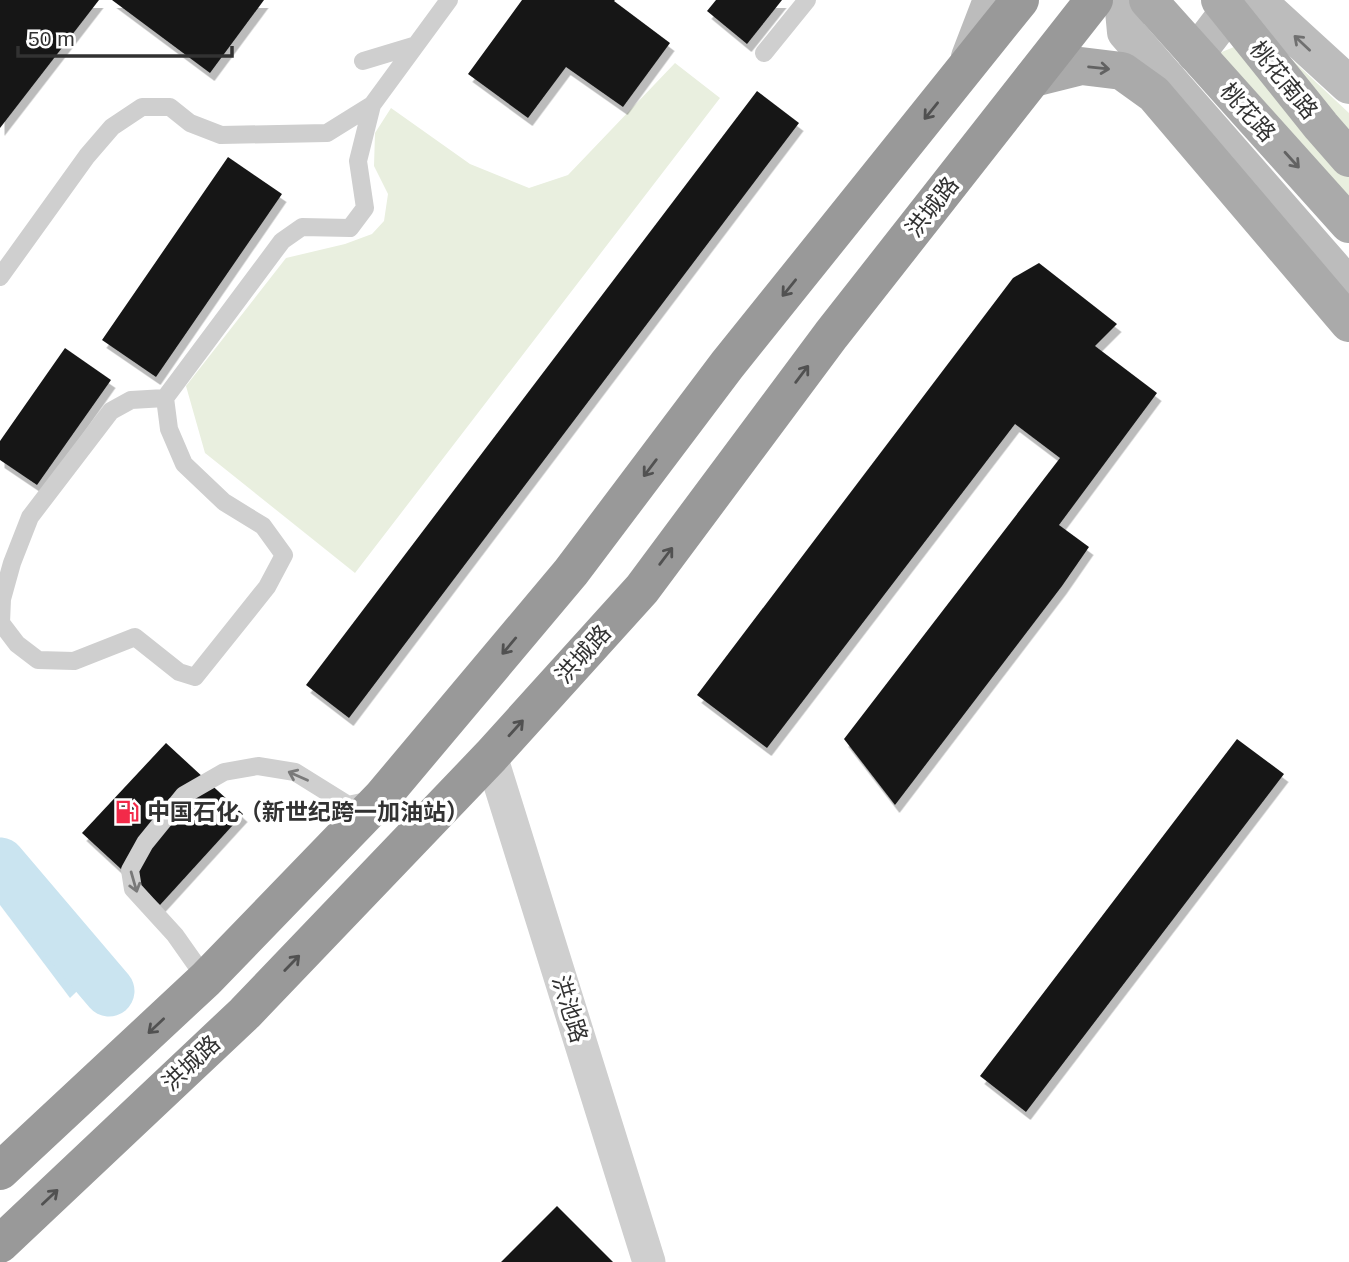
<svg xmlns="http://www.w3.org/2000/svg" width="1349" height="1262" viewBox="0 0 1349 1262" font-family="Helvetica,'Noto Sans SC',sans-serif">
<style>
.green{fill:#e9efdf}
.water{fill:#cae4f0}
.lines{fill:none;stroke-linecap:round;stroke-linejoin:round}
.river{stroke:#cae4f0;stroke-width:51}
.building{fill:#191919;filter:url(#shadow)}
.lane{stroke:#cfcfcf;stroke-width:18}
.street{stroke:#cfcfcf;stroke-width:33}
.secondary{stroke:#bcbcbc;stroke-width:38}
.primary{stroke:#aaa;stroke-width:38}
.highway{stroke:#999;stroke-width:38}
.oneway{stroke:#707070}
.oneway2{stroke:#626262}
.oneway3{stroke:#515151}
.oneway4{stroke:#797979}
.labels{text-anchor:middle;stroke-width:7;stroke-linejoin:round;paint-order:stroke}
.street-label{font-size:23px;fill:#323232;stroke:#fff}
.poi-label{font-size:23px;font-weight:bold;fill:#323232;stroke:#fff;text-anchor:start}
</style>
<defs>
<filter id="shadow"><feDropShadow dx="4.5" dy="8" stdDeviation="0" flood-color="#0004"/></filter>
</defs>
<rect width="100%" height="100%" fill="#fff"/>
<path class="green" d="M1246 42 1288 56 1349 113V202L1217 54Z
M675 63 720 98 355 573 205 453 186 386 286 258 345 244 372 234 384 221 388 194 374 166 375 133 391 108 470 164 529 188 568 175Z"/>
<path class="water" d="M0 849 107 962 70 998 0 905Z"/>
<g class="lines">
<path class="river" d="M0 863 109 991"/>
</g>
<path class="building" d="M0 0H99L0 128Z
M112 0H264L210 73Z
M522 0H615L614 1 670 43 623 107 566 67 528 118 468 74Z
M716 0H782L747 44 707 11Z
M757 91 799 123 349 718 306 685Z
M228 157 282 194 156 377 102 340Z
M1039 263 1117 324 1095 346 1157 393 1059 525 1089 547 1062 586 895 805 844 739 1060 458 1015 424 767 748 697 695 1013 278Z
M65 348 111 380 37 485 0 460V441Z
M1237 739 1284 774 1026 1112 980 1076Z
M166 743 243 814 160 905 82 833Z
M557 1206 613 1262H501Z"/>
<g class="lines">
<path class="lane" d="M764 53 807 0
M363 61 416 45
M0 277 87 156 112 127 142 107H170L190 123 221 135 327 133 372 105
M165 398 131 400 111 411 30 517 12 563 2 599 1 623 17 644 38 660 74 661 135 637 179 672 195 677 267 587 284 555 263 526 224 502 184 464 169 429 165 398 282 241 302 227 350 228 365 208 358 161 372 105 449 0
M206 979 175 935 133 889 130 870 145 843 184 795 224 772 258 766 295 772 348 805 371 800"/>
<path class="street" d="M491 756 649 1262"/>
<path class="secondary" d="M1123 0 1126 32 1349 287
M1256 0 1349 85
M1196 54 1229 11
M970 57 992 0"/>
<path class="primary" d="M1148 0 1349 224
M1220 0 1321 126 1349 158
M1033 78 1081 66 1122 71 1154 94 1349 323"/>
<path class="highway" d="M0 1171 206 979 382 797 571 572 727 365 1020 0
M0 1244 245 1013 491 756 642 589 831 335 1094 0"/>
</g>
<defs><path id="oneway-shaft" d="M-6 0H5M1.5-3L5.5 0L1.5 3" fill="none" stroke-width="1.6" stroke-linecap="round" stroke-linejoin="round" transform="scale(1.75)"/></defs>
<use class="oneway" href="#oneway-shaft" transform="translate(1302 43) rotate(-137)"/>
<g class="oneway2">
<use href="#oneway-shaft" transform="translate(1099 68) rotate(6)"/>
<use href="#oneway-shaft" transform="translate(1292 160) rotate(48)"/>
</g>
<g class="oneway3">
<use href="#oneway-shaft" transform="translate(931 111) rotate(129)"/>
<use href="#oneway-shaft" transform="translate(789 288) rotate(129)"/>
<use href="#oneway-shaft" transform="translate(802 374) rotate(-53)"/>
<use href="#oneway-shaft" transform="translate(650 468) rotate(127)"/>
<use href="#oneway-shaft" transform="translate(666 556) rotate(-53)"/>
<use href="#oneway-shaft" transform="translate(509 646) rotate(130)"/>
<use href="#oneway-shaft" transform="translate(516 728) rotate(-48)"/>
<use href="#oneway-shaft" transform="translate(292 963) rotate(-46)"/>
<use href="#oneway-shaft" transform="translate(156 1026) rotate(137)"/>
<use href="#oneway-shaft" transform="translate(50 1197) rotate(-43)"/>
</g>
<g class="oneway4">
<use href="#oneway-shaft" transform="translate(298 776) rotate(-156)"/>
<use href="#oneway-shaft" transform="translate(134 882) rotate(74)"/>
</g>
<defs>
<g id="fuel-bare" transform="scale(1.89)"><path d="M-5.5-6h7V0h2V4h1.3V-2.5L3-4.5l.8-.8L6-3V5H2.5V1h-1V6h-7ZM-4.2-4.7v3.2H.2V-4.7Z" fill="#f32a49" stroke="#fff" stroke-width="2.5" paint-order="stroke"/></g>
</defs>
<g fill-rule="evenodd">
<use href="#fuel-bare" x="127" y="812"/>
</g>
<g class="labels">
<g class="street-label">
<text transform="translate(1284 80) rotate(51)" y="8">桃花南路</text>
<text transform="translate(1248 112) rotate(48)" y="8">桃花路</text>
<text transform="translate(932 207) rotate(-52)" y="8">洪城路</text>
<text transform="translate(583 654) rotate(-48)" y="8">洪城路</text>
<text transform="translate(570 1009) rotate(73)" y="8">洪池路</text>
<text transform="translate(191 1063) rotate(-43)" y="8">洪城路</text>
</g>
<g class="poi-label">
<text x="147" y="820">中国石化（新世纪跨一加油站）</text>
</g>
</g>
<path d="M18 46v10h214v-10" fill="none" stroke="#323232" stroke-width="3.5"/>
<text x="28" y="46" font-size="21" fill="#323232" stroke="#ffffff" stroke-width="5" paint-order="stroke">50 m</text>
</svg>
